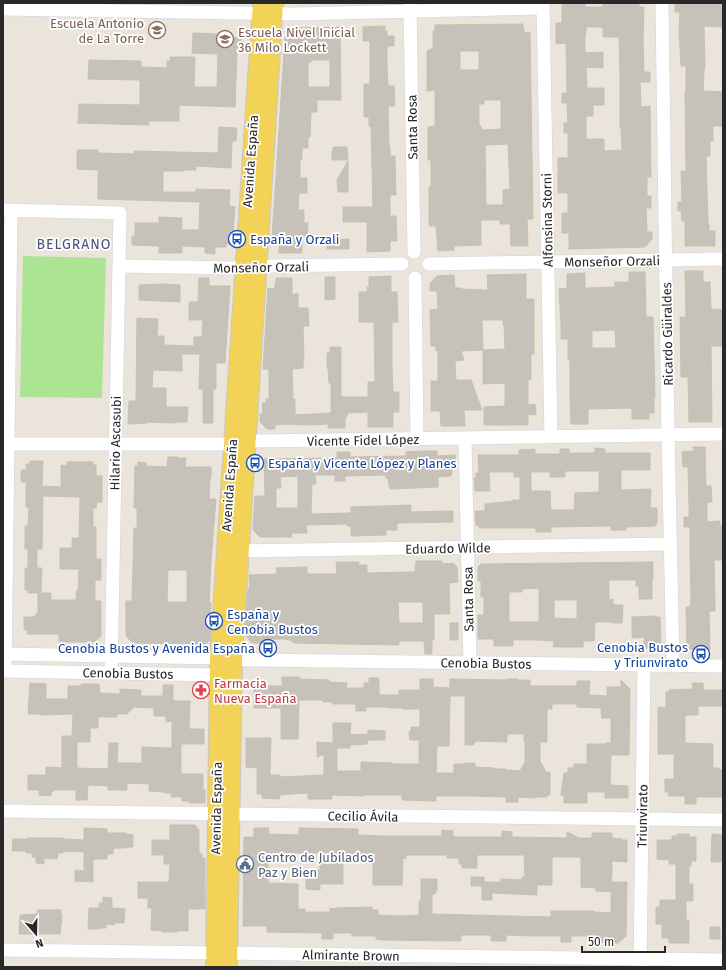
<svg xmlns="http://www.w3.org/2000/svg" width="726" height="970" viewBox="0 0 726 970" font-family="'Fira Sans',sans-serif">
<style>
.green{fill:#ade494}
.building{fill:#c6c1b9;stroke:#c6c0b3;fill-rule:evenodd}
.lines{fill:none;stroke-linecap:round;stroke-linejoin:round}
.minor-casing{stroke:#cfd2e2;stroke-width:14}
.major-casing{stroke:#c7c7c7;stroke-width:18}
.minor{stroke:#fff;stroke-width:13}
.major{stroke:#f3d357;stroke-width:16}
.labels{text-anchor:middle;stroke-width:3.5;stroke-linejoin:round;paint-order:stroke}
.education-label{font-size:13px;fill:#785e54;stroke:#fff;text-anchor:end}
.street-label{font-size:13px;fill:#282828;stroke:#fff}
.transit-label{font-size:13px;fill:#164399;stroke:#fff;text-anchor:start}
.health-label{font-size:13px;fill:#be3a42;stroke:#fff;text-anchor:start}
.service-label{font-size:13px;fill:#4e5e75;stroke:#fff;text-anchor:start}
.neighbourhood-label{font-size:14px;letter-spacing:1px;fill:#48507a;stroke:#fff}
</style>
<rect width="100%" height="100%" fill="#ebe4da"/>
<path class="green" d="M23 256 106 258 102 398 20 397Z"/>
<path class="building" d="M562 3H585V7H603V3H639V7H644L643 42 644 72H650V82H640L641 107 650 106 651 177H647V196H651V208H646L647 232H652V239L645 247 569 249V233H562V213H568V193H558V158H568V133H564V123H568L567 103H562V93H567L566 43 556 44V23H562ZM586 27H603V37H619L620 73V128H621L622 150 604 151V139H586V116H593V105H604V88H587L586 67 603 68V52L585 53V33H586Z
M675 3H721L722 27 704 26 705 66 704 71 703 91 722 92 723 126H713V141H710V156H706L708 224H709V231H715V246H685V221H682L681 211H678V202H682L681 171H686L685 91H686V66H681L679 31 680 12H675Z
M523 24V29H524V33L530 32 533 219H527L528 246H511L510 224H500V220H481V245L454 246V250L438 251 436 226H429V187H431V160H428V127L435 126V90L427 91V51L433 48V31H435V25ZM460 51H479V70H460ZM484 100H501V129L483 130 479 124V104H484ZM508 144 510 189 503 190V205H486L485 145Z
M385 26V31H387V36H394V46H387V67L388 86H394L395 106H388L389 146H390V156H395V161L396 195H390V216H396L397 241H390V251L367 252V222H343V207H373L371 126H369V117H364V84H370V41H363V27Z
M340 27 341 100H317V112H311L310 137H308V148H302V159H300V178H307V193H299L298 210H304V223H308L307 237H302V253H279V238H272L285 37H292V32H294V28ZM311 60H330V87H308V63L311 62Z
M193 33 218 34V37L241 38V51H237L235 107 179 105V121H149V125L78 123 79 104 140 105V80L88 79 89 60 141 61V67L167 68V61H171L170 57H195L194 87H217L218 54 192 53Z
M219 127 237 128 236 141H232L231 168 196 166V170H183V171H163V192H196V189L230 190 229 206 235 207 232 244H226V247H215V254L205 253V247L182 246V253H159V246L132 245V236H135V223H159V217L182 218V230H199L200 202 98 199V170L77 169V150H98V153L134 154V151L218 153Z
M333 147H347L348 160H332V151L333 150Z
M348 161V192H338L337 180Z
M349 239V249H327V240Z
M685 271H703V282H710L711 309 723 310V346H711L712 422H689L688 377H681L680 317H686Z
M629 272H645L646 317H653L655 398H654V413H649V419H632V408L588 409V424H571L570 394V360H568V339H561V324L559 289 567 288V274L585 273V288H589L615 287V282H629ZM615 330 616 348H592V331Z
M526 274V299H534V354H531V379L528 380V405L535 404 536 415 528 414V425H484V407L505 406V383L483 384V350L505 349 504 325H503V320H482L483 350 461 351 464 360 456 361 455 362 456 380H471L482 410H464L465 426H441L440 411H431V381H438V351H436V346H431L430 310 438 309 437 291H430V283L437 276 454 275 455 288H461V289L482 290H488L487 275Z
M391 276V292H397L398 322H392V368L393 392H399V412H393V427H368V412L348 413 345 419V428H328V424L308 425 285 424 275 425V429H267L260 422V414H263L262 403H266V399H269V369H263L268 288 275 289V282H276V278H292V295L298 293V308H308L309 326H303L304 361H303V368L292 369 293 399H295V415L331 413V383H329L328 368H327V353H330V347H341V397H368V382H375L374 322H359V292H367V287H369V277Z
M325 277H335V299L325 300Z
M199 278H209V286H230L225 363H216V389H213V423H203V389H199L200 354H182V371L153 370 152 388H166V407H188L187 422H176V423L147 422V423L128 424 129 401H136L137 318 158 319 157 336H164V345L194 346V337H202L203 320H189V302H198Z
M165 284 180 285V302L139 300V285Z
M693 447H705L706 486H711L712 502H707V522L720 521V526H723V560H714L715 602V611H709L710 649H687L686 607H690L691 598 690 552V527H684V517H689V507L688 467H683L682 452 694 451Z
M595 448 605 449V453H650V470H621V490L651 489 650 508H657V523L655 526 626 527V530H611V526L551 527V532H536V528H479V525L476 526 475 511H485V504L513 501V500H520V477H514V472H489L490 491H475L474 478H476V473H479L478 455H519V450L535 449V454H560V449H569V453H595ZM565 471H599V492L575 493 574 510H551L550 491H531V472H550V477H565Z
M425 451H437V456L455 455 456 467H452V474H451V476L438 477V487L390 489V486H389L388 478H386V475L345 476V481H335V475H315L316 484H312L311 514 351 513V507L411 505V512L453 511V522L397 523V530H386V535L351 536V526H347V524L306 525 307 533H291L292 537H260L253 530 255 496H265L264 459 337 458V452H350V457L406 456V452ZM298 476V508H276V488H281L280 477Z
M168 457H178V458H186L185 467H211V478H210L209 499H216L211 561 209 603H211L209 621H211L210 640 201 648 199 644 133 643 126 636V601H132L134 528H137V508H134L135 466H138V462L146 463V466L167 467ZM168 570H187V602H167Z
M30 461H43L42 486 61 487V465L67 466V462H93V465H96V476H102V502H97L96 508H93V527H96V559H101V580H95V601H101V636L94 642H59V634H27L28 630H24V617H34L38 612V593H28V590H25V568H28V549H25V526H28L29 507H26V482H21V470H26V464H30ZM43 496 80 497 79 538H72V548H60V569H79L78 591 77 590 76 600H51V593H41L42 568H37V549H42Z
M416 561H442V564L453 563 457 567 458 582 449 583 450 614H434V640H432V654H425L424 641H399V645L293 643V641L285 639H267V643H252L245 635 248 589H250L249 575 277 574 276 568 307 567V574H337L336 562H359L358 565H367V573L411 572H415V566H416ZM398 602H423V623H399Z
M653 562V579H652V599H639V586H636V580H609V600L613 599V605H623L622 623H613V622H595L594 641H583V647H553L554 641 539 640H513V646H494V639H478V615H484V597H481V581H478V567L481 564ZM539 588V622H509V592H522V589ZM554 600H577V619L554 618Z
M655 616V617H660L661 645 657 648H644V637L632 638V617Z
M450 623H458V640H450Z
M282 677H299V679L329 680V682L347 683 346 688H364V683H369V678H379V695H399V690H420V679H433V687L450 688V679L507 680V679H517V680H530V686H577V681H590L589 695 607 696V687H621V680L630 689 629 755H611L610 785 628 786V798H605V792H587V803H564V795H561L564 773H568V768H574V764H587V744H606V743H611V718H602L601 708 577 707V704H552V709H547V742H540V761L546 772H550V795H547V797H536V798L518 797V802H506V797L472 796H436V801L402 800V795H364V796L332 795V799H308V793L280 795 279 799 262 798V794H257V768L246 767V738H271L270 774 267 775H280V777L324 775V754L317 757V742L333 743V723H351L350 735 368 734V730L385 731V740H368L367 744 350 745V748H337V771H361V762L392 763V764H419V740H410L409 732 411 731V727H420V709H403V708H393L385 707H366V711H356V704H333V702H323V700H299L298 739H281V708H254V684H264V686H282ZM450 696H465V745H473L476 741 507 742V734H524V742H525V762L520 771 506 770V769H494V768L475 767V763H465V764H454V773H436L437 746H449Z
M30 683 46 684V699H68V686H81V684H99L100 693 120 694V689L141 690V696H163V685H173V701H190L189 729H204V744H181V774H203V790H205V803H189V801H182V797H171V793H164V792L149 791V784L127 783V790H108V786L88 785 87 800H76V790H53V792H51V796L39 795V790H28V775H46V767L62 768V736H72L73 714 40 715V714H28ZM134 707 154 708V716H166V722L172 721V748L142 747V763H117L118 743H109L108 769 77 768V742H90V728H98V717H117V714H127Z
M692 683H703V690H723V706H698V715H685V743L713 744V768H719V770H723V797H696V804H685V796H668L669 792H665V779H674V754H658V707L666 708V692H669V690L693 689Z
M170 825H195L199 830V853L202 854V858H205V909H188V931H177V932H162V931L151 930 152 908H148V898H138V882H169L170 864H164V855H152V840H170Z
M84 828 107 829V833H126V834L133 835V847H126V848H114V849H113V854H107V859H93V882L75 881V870L84 871V852L63 851V853H58L57 859 44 858V864L36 863V857H32V853H26V851H12L13 839H27V838H63V839L84 840Z
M254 828H269L268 834 299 835V828L358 829V835L383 836H442V830L453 831V837H502V831L512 832V837L567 838V832L579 838H592V833H612V838L622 839V840H627V862L612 861V873L611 882H627L626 936 618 943 595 942V936H571V942H561V936H532L506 935V941H491V935H461V941L382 940 376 939V936H352V933H333V939H322V933L267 932V926H243L244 837H254ZM268 853H320V870H313V879H306V889L320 890V884H343V859L373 860V885H402L403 858 406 859V855H447V858H459V864H462V868H477V855H524L525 877H522V880L501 879V882H484V877H471V886H482V900H492V893L537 895V885H552V857H581V887L596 888V891L611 892V913L594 912V911H551V917L432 914V894H435L436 891H437V879H421V901H419V915L402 916 378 915V910H372V907L335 908V909L330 908V912H305V909H298V884L268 883Z
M677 834H689V837H696V861H691V866H689V884H693V901H686V920H689V943H669V938H662V924H656V907H660V900H676V864H669V860L657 859V840H672V836H677Z
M712 834 723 835V860H721V862H711Z
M103 897 112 898V908L125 909 124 923H114V925L106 924V928H100V929H88L89 908H99V903H103Z
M37 910H61V915H62L60 934H19L20 915 37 914Z
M710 927H720V939H710Z"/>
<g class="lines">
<g class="minor-casing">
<path id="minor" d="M543 3 551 437
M662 3 668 435 673 666
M410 4 414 252
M3 9 294 14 543 8
M3 210 120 213 111 673
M429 264 723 259
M119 266 233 268 271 266 402 264
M415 278 417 439
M465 438 470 663
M3 444H222L258 441 723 434
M232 551 670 544
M3 654 218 658 250 660 723 666
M3 671 218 675 226 671
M5 671 11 210
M3 811 723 820
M3 950 723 960
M640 967 644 665"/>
</g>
<g class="major-casing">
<path id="major" d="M214 967 218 658 261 3
M229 967 234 659 275 3"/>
</g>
<use href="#minor" class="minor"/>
<use href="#major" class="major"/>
</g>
<defs>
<g id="school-ring" transform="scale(0.9)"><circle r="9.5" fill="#fff" stroke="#8d6e63" stroke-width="1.5"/><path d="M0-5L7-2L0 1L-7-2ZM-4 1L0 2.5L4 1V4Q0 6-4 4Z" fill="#8d6e63"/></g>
<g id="bus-ring" transform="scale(0.9)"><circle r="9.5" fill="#fff" stroke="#1a4fb4" stroke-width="1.5"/><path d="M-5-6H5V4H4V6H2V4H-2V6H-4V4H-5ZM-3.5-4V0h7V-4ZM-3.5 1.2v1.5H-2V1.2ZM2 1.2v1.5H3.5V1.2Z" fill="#1a4fb4"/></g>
<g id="pharmacy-ring" transform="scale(0.9)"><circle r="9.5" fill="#fff" stroke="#e0444e" stroke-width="1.5"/><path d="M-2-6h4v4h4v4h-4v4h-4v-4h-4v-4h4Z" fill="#e0444e"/></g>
<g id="civic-ring" transform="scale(0.9)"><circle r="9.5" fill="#fff" stroke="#5c6f8a" stroke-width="1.5"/><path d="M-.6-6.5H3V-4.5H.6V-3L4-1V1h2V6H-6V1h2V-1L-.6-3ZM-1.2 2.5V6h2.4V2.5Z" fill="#5c6f8a"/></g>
</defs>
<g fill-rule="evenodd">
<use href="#school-ring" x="157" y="30"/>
<use href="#school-ring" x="225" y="39"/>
<use href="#bus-ring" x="237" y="239"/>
<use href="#bus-ring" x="255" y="463"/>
<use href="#bus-ring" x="214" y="621"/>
<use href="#bus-ring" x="268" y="648"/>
<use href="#bus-ring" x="701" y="654"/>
<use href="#pharmacy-ring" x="201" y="690"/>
<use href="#civic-ring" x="245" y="864"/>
</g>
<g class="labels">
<g class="education-label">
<text x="144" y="28">Escuela Antonio<tspan x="144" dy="15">de La Torre</tspan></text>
<text x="238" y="37" text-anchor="start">Escuela Nivel Inicial<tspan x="238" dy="15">36 Milo Lockett</tspan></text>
</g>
<g class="street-label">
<text transform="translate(412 127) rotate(-91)" y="5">Santa Rosa</text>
<text transform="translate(250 161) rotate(-86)" y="5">Avenida España</text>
<text transform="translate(547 220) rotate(-91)" y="5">Alfonsina Storni</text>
<text transform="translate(612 261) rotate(-1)" y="5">Monseñor Orzali</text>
<text transform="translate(261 267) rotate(-1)" y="5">Monseñor Orzali</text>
<text transform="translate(667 334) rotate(-91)" y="5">Ricardo Güiraldes</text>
<text transform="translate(363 440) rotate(-1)" y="5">Vicente Fidel López</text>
<text transform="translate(115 443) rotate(-89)" y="5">Hilario Ascasubi</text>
<text transform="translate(229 485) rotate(-86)" y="5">Avenida España</text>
<text transform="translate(448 548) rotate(-1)" y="5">Eduardo Wilde</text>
<text transform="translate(468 599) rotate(-91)" y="5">Santa Rosa</text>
<text transform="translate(486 663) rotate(1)" y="5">Cenobia Bustos</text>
<text transform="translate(128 673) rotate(1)" y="5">Cenobia Bustos</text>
<text transform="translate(216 808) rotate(-89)" y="5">Avenida España</text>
<text transform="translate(363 816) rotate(1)" y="5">Cecilio Ávila</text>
<text transform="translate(642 816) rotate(-89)" y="5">Triunvirato</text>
<text transform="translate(351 955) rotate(1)" y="5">Almirante Brown</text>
</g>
<g class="transit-label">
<text x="250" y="244">España y Orzali</text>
<text x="268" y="468">España y Vicente López y Planes</text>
<text x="227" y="619">España y<tspan x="227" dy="15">Cenobia Bustos</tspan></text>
<text x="688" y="652" text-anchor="end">Cenobia Bustos<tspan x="688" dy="15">y Triunvirato</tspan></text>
<text x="255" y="653" text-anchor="end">Cenobia Bustos y Avenida España</text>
</g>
<g class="health-label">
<text x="214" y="688">Farmacia<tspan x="214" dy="15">Nueva España</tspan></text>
</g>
<g class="service-label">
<text x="258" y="862">Centro de Jubilados<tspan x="258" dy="15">Paz y Bien</tspan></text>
</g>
<g class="neighbourhood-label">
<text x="74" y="249">BELGRANO</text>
</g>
</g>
<rect width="726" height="970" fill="none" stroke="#282828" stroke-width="8"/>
<g transform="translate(36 934) rotate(160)" stroke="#ffffff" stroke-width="3" paint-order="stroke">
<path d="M0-3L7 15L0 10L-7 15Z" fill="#282828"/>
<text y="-6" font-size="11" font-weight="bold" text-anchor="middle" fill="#282828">N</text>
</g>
<path d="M582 946v6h83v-6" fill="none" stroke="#282828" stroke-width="2"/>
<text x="588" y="946" font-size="12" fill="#282828" stroke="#ffffff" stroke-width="3" paint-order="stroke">50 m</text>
</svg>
